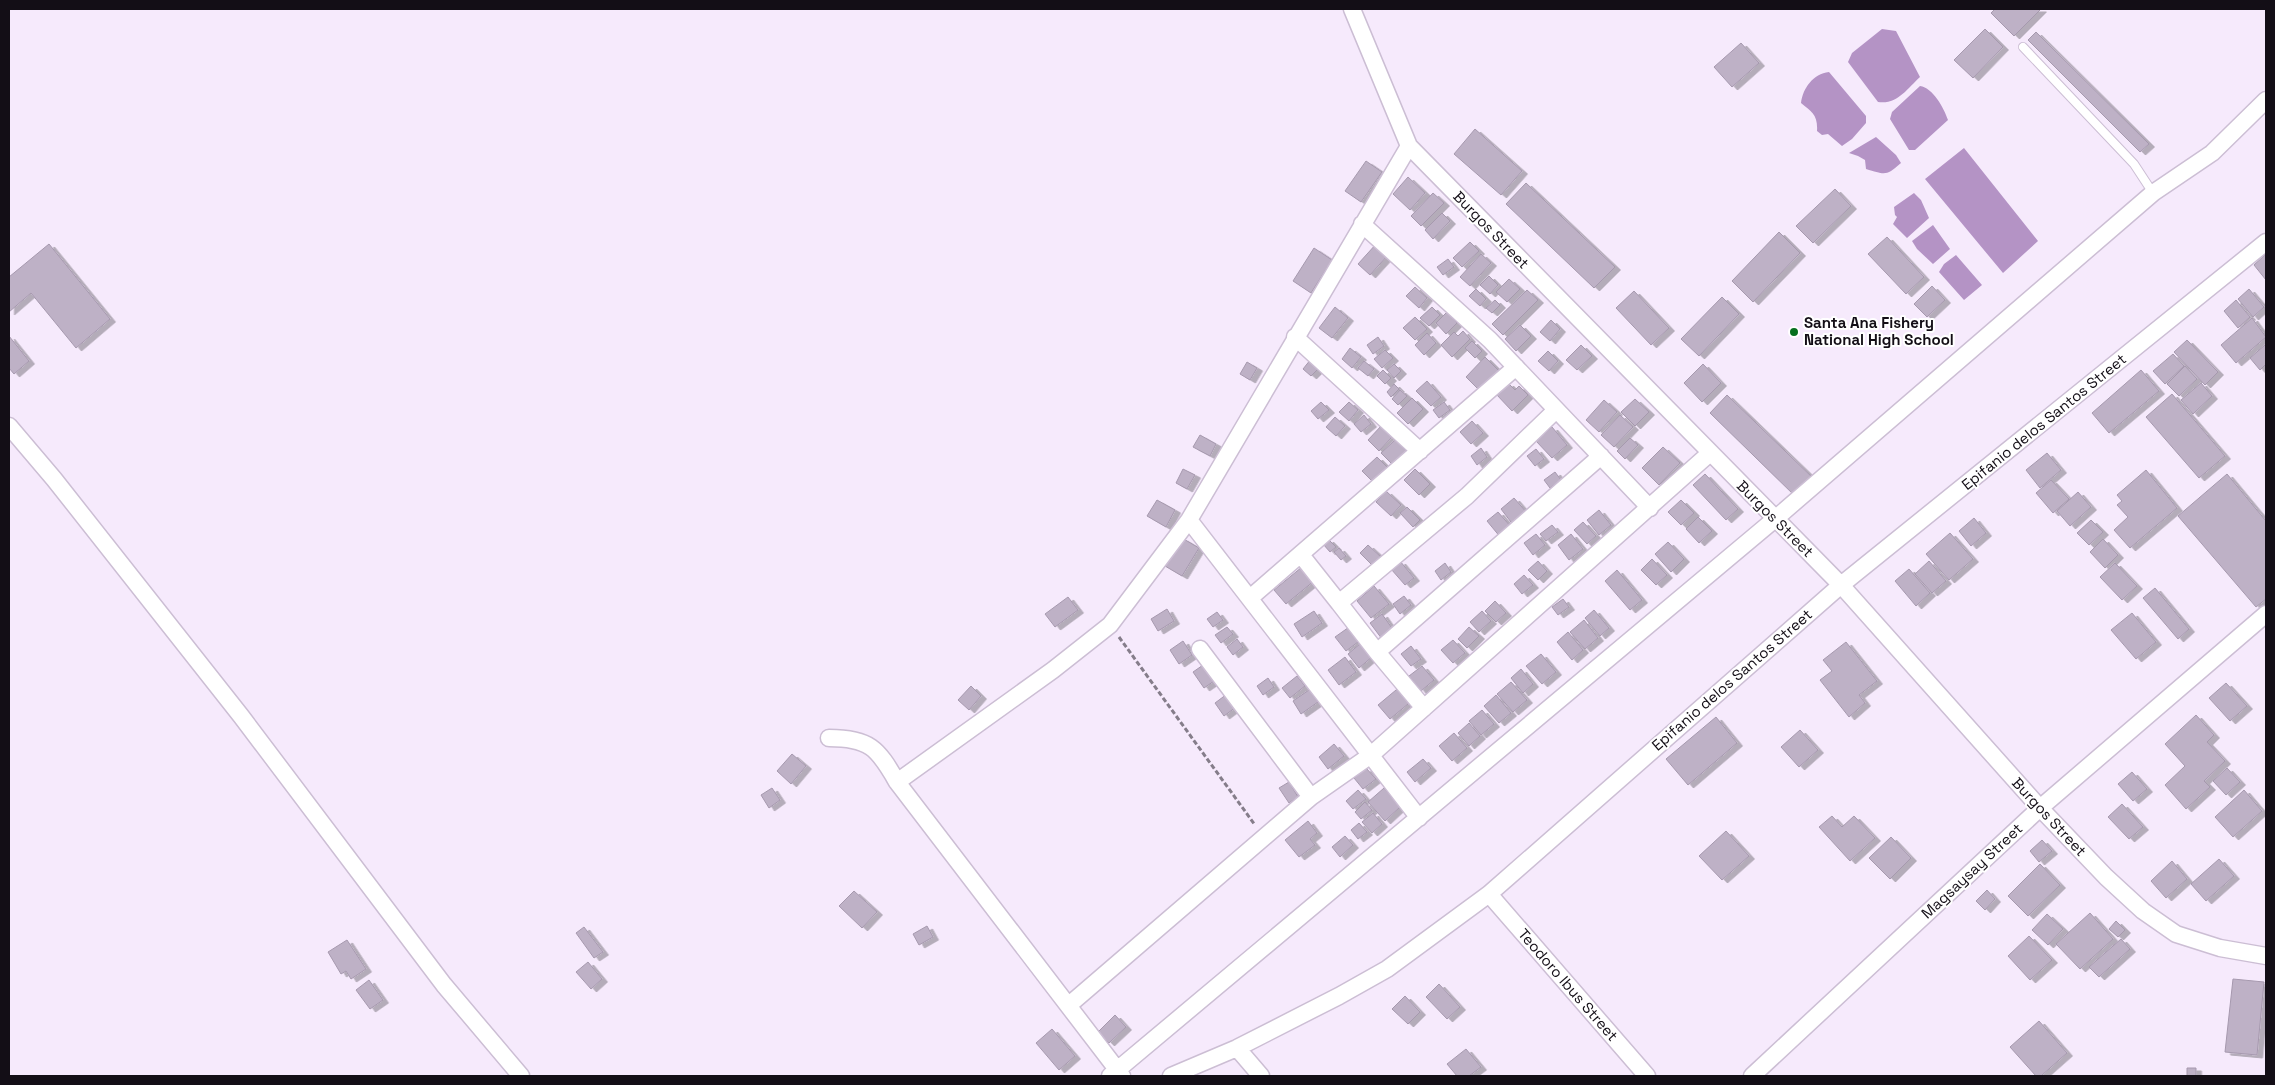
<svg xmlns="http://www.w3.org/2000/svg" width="2275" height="1085" viewBox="0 0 2275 1085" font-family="'Space Grotesk',sans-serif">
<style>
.water{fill:#b493c5}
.building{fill:#beb1c6;stroke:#a699ae;filter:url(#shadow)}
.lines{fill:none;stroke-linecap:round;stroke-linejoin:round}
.lane-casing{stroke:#ccbed4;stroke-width:10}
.street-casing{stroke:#ccbed4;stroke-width:19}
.path{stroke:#857d8a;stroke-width:3;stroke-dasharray:5 2.5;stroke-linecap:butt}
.lane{stroke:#fff;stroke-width:8}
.street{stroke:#fff;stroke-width:16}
.poi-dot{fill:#066e1e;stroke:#fff;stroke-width:2}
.labels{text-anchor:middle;stroke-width:4;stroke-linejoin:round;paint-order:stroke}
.street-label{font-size:15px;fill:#130e16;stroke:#fff}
.poi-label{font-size:15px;font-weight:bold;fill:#130e16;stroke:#fff;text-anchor:start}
</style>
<defs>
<filter id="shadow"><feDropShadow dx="5.5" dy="3" stdDeviation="0" flood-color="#0004"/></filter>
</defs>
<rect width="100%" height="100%" fill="#f6eafc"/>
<path class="water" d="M1882 29 1896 31 1920 77C1907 89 1897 105 1878 102L1848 62 1852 53Z
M1829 72 1866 116V123L1852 139 1842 146 1828 134 1822 135 1817 131C1818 115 1812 112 1801 103 1803 88 1813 74 1829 72Z
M1920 86C1933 88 1944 108 1948 120L1915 150H1909L1890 119 1892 112Z
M1876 137 1896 155 1901 163C1886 176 1886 175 1866 169L1865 160 1858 156 1849 153Z
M1964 148 2038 241 2003 273 1925 179Z
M1914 193 1921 200 1929 218 1907 238 1893 224 1897 217 1895 215 1894 207Z
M1933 225 1950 249 1933 264 1917 249 1912 241Z
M1956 255 1982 285 1964 300 1939 272 1944 264Z"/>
<path class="building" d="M1995 9H2041L2014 36 1991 13Z
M1985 29 2003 47 1973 78 1954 60Z
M2036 32 2149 144 2140 152 2028 40Z
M1741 43 1759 63 1732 87 1714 67Z
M1475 129 1522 171 1501 195 1454 154Z
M1366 161 1382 172 1361 202 1345 191Z
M1408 177 1425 193 1410 210 1393 194Z
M1526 183 1615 267 1594 288 1506 204Z
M1835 189 1851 206 1813 243 1796 226Z
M1433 193 1444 203 1421 226 1411 216Z
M1442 213 1450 221 1433 239 1425 230Z
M1779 232 1800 253 1753 302 1732 281Z
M1887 237 1924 277 1906 294 1868 254Z
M1470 242 1479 251 1462 267 1453 258Z
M1377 243 1389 254 1370 275 1358 264Z
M49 244 110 319 76 348 31 293 9 312V277Z
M1314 248 1332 260 1311 293 1293 281Z
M1481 254 1491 263 1470 286 1460 277Z
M2266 254V280L2254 265Z
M1448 259 1454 267 1443 275 1437 267Z
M1489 276 1498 285 1490 294 1480 285Z
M1509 279 1520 289 1507 302 1496 292Z
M1932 286 1945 300 1927 317 1914 304Z
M1415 287 1427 298 1419 308 1406 296Z
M1476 289 1486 299 1480 306 1469 296Z
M2249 289 2264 307 2253 317 2238 299Z
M1527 290 1538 300 1503 335 1492 324Z
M1634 291 1669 328 1651 345 1616 308Z
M1722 297 1739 314 1699 356 1681 339Z
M1495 300 1500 305 1492 313 1486 308Z
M2236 300 2250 317 2238 328 2224 311Z
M1335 307 1348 318 1332 338 1319 328Z
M1432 307 1440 315 1429 326 1420 318Z
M1447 312 1457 323 1446 334 1436 323Z
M1415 317 1427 329 1415 340 1403 328Z
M2252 318 2266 337 2236 363 2221 345Z
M1551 320 1560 329 1550 341 1540 332Z
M1520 325 1531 336 1516 351 1505 339Z
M1463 331 1470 339 1452 357 1441 345 1454 332 1458 336Z
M1427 333 1436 343 1424 355 1415 345Z
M9 336 29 361 14 374 9 368Z
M1378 337 1384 346 1373 354 1367 345Z
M2187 340 2218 372 2205 385 2174 352Z
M1472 341 1482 351 1475 358 1465 348Z
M2266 344V364L2260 370 2250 358Z
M1581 345 1592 356 1577 370 1566 360Z
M1350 348 1361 357 1352 368 1342 359Z
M1385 350 1393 358 1382 368 1374 359Z
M1548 351 1558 361 1549 371 1538 361Z
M2173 354 2184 366 2165 384 2153 371Z
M1485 357 1500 372 1481 392 1466 377Z
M1311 359 1320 367 1311 376 1303 369Z
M1364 361 1374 369 1368 376 1358 368Z
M1247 362 1257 368 1250 380 1240 374Z
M1394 364 1401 371 1394 378 1387 370Z
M1703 364 1721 383 1702 402 1684 383Z
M2185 366 2197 379 2179 396 2167 384Z
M1383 370 1391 378 1385 384 1377 376Z
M2141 370 2159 391 2109 433 2092 413Z
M1427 381 1441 397 1431 406 1416 391Z
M1508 383 1515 390 1519 386 1528 395 1512 411 1496 394Z
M2201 383 2212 396 2193 414 2181 400Z
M1394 384 1399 389 1391 397 1387 392Z
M1400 390 1407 396 1398 405 1392 399Z
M2172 394 2225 456 2199 478 2146 417Z
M1727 395 1814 479 1797 498 1710 413Z
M1412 398 1423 409 1408 424 1397 413Z
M1635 399 1649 412 1635 426 1621 412Z
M1604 400 1617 412 1599 432 1586 420Z
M1321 402 1329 410 1318 419 1311 411Z
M1349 402 1358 410 1349 421 1339 412Z
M1444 402 1450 410 1439 418 1433 410Z
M1364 415 1371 424 1361 432 1354 424Z
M1620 415 1633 427 1614 447 1601 435Z
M1335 417 1345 426 1336 436 1326 427Z
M1472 421 1483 433 1471 444 1460 432Z
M1382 425 1393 436 1379 451 1368 440Z
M1552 427 1567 445 1552 458 1536 441Z
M1200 435 1216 444 1210 456 1193 447Z
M1630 438 1638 445 1625 459 1617 451Z
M1395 440 1408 453 1394 466 1381 453Z
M1663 447 1680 463 1659 485 1642 468Z
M1481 448 1487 457 1477 465 1471 456Z
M1536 449 1544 459 1535 466 1527 456Z
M2047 453 2061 470 2040 488 2026 470Z
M1377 457 1388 468 1373 482 1362 471Z
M1183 469 1195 475 1187 489 1176 483Z
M1415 469 1430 484 1419 495 1404 480Z
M2146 470 2177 508 2130 548 2114 530 2128 517 2117 505 2122 501 2117 495Z
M1555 472 1561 480 1550 488 1544 480Z
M1705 474 1738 509 1726 520 1693 485Z
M2227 474 2266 521V599L2256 607 2178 516Z
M2051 480 2069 499 2053 513 2036 493Z
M1386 491 1401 505 1391 516 1376 502Z
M2078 492 2091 507 2070 526 2057 511Z
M1514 498 1528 514 1514 526 1501 509Z
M1157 500 1175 510 1166 527 1147 516Z
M1681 500 1694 513 1681 525 1668 512Z
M1407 507 1420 520 1413 527 1400 513Z
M1599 510 1611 525 1599 535 1587 520Z
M1498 512 1512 528 1501 538 1487 521Z
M1698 517 1712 531 1699 543 1686 529Z
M1974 518 1986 533 1971 546 1959 531Z
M2091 520 2103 532 2089 545 2077 533Z
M1583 522 1596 536 1587 544 1574 530Z
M1552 525 1558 532 1546 541 1540 534Z
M1950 533 1973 559 1949 580 1926 554Z
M1536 534 1545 545 1533 555 1524 543Z
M1571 534 1583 549 1569 560 1558 545Z
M1182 538 1199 548 1182 576 1165 566Z
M1328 539 1336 547 1330 552 1323 544Z
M2103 539 2118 555 2105 568 2090 552Z
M1668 542 1684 559 1671 572 1655 554Z
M1368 545 1381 557 1373 566 1360 553Z
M1339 548 1346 556 1341 560 1334 552Z
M1652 559 1667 575 1656 585 1641 570Z
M1400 561 1414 578 1405 585 1391 569Z
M1538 561 1547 571 1538 580 1528 570Z
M1929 561 1946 581 1932 593 1915 574Z
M1445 563 1451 572 1441 580 1435 571Z
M2115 563 2137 586 2122 600 2100 577Z
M1302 567 1314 581 1286 604 1274 590Z
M1909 569 1930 593 1916 606 1895 581Z
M1617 570 1642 600 1630 610 1605 581Z
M1524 575 1533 585 1522 594 1514 584Z
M1374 586 1389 604 1371 618 1357 601Z
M2155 588 2189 629 2178 639 2143 598Z
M1404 596 1411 605 1400 614 1393 604Z
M1068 597 1078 610 1055 627 1045 614Z
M1563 599 1569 607 1558 615 1552 607Z
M1495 601 1506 613 1496 622 1485 611Z
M1167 609 1174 621 1158 631 1151 619Z
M1594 610 1609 628 1600 636 1585 618Z
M1314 611 1322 623 1302 637 1294 624Z
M1482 611 1491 621 1479 632 1470 622Z
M1217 612 1223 620 1213 627 1207 619Z
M2132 613 2156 642 2136 659 2111 630Z
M1382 614 1394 631 1385 643 1370 623Z
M1584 620 1598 638 1585 649 1570 632Z
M1352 625 1362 639 1346 651 1335 637Z
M1227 627 1233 634 1221 643 1215 635Z
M1469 627 1479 636 1467 648 1458 639Z
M1568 632 1583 650 1572 660 1557 642Z
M1237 639 1243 647 1233 655 1227 647Z
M1453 640 1465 653 1453 663 1441 650Z
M1183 641 1192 655 1179 664 1170 650Z
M1846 642 1877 681 1859 695 1865 703 1849 717 1820 680 1832 671 1823 660Z
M1361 643 1372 657 1359 668 1348 654Z
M1411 646 1421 659 1411 666 1401 654Z
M1541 654 1556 672 1542 684 1526 666Z
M1345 657 1356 672 1339 685 1328 670Z
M1206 663 1217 679 1204 688 1193 672Z
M1422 666 1434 680 1421 691 1409 676Z
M1521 669 1533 684 1523 693 1511 678Z
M1297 676 1305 686 1290 698 1282 688Z
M1268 678 1274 687 1263 695 1257 686Z
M1511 682 1527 700 1513 712 1497 694Z
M2226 683 2247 706 2230 721 2209 698Z
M1402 685 1414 699 1390 719 1378 705Z
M971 686 981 696 969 710 958 700Z
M1309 690 1318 702 1301 714 1293 701Z
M1227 694 1236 707 1224 716 1215 703Z
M1496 695 1511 713 1499 723 1484 706Z
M1482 710 1494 724 1481 735 1469 721Z
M2196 715 2214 735 2207 742 2225 761 2204 781 2210 787 2186 809 2165 785 2185 766 2165 744Z
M1716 717 1737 743 1688 785 1666 759Z
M1469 723 1480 736 1469 746 1458 733Z
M1800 730 1818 750 1799 767 1781 747Z
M1454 733 1467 748 1452 761 1439 746Z
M1334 744 1344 756 1328 769 1319 757Z
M792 754 806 766 791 784 777 771Z
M1423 759 1431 768 1415 782 1407 772Z
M1366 768 1376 779 1363 789 1354 778Z
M2227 768 2240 782 2226 795 2213 781Z
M2132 772 2147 789 2133 801 2118 784Z
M1289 782 1298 797 1289 803 1279 788Z
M772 788 780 800 769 808 761 795Z
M1384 788 1400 807 1385 821 1368 802Z
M1358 790 1366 799 1353 809 1346 801Z
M2244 790 2262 811 2233 837 2215 817Z
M1365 802 1372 810 1361 819 1355 812Z
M2122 804 2143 827 2129 839 2108 817Z
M1373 813 1382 824 1372 833 1362 822Z
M1832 816 1842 827 1854 816 1875 838 1850 861 1819 827Z
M1308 821 1317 833 1310 839 1315 845 1299 857 1285 840Z
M1359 823 1367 832 1358 839 1351 830Z
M1726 831 1749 856 1722 880 1699 856Z
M1345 836 1353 845 1340 857 1332 847Z
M1891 837 1911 858 1890 879 1869 858Z
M2042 840 2052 851 2039 862 2030 851Z
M2219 859 2234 876 2206 901 2191 884Z
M2172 861 2187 879 2166 898 2151 881Z
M2040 864 2060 885 2028 916 2008 896Z
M1987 890 1995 899 1985 910 1976 901Z
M854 891 877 912 862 928 839 906Z
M2090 913 2113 939 2080 969 2056 944Z
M2047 914 2063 929 2048 945 2032 930Z
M2116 921 2125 930 2118 937 2109 929Z
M927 926 933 937 919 945 913 934Z
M584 927 603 952 594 958 576 933Z
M2029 936 2052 960 2030 980 2008 956Z
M2121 939 2130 949 2099 977 2089 967Z
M347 940 366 969 351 979 346 971 341 974 328 952Z
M588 962 602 979 591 989 576 972Z
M2233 979 2264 982 2257 1055 2225 1052Z
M369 980 383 1000 370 1009 356 990Z
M1439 984 1460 1007 1447 1019 1426 997Z
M1405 996 1420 1012 1408 1024 1392 1009Z
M1115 1015 1126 1027 1109 1043 1098 1032Z
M2039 1021 2067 1053 2041 1076H2036L2010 1047Z
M1052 1029 1075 1056 1059 1070 1036 1043Z
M1466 1049 1481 1067 1469 1076H1457L1447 1064Z
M2187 1068H2196V1076H2187Z"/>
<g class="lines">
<g class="lane-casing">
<path id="lane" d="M2023 47 2134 164 2153 193"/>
</g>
<g class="street-casing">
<path id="street" d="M1352 9 1409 146 1841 585 2040 808 2106 877 2143 911 2176 934 2220 948 2266 956
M1362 224 1490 340 1650 508
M1295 337 1420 451
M9 426 54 479 241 716 444 985 521 1076
M1189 520 1419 818
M1301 555 1339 603 1467 496 1556 410
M1250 598 1516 367
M1339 603 1377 652 1601 456
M1200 649 1311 797
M1377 652 1424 708
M829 738C869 738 878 748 897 782L1122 1076
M897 782 1053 670 1110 625 1189 520 1409 146
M1489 894 1647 1076
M1069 1005 1311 797 1371 755 1710 453
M1237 1048 1261 1076
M1110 1076 1775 519 2153 193 2212 153 2266 100
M1171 1076 1237 1048 1339 996 1387 969 1489 894 1841 585 2266 242
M1752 1076 2040 808 2266 614"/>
</g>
<path class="path" d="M1119 637 1255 825"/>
<use href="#lane" class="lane"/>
<use href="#street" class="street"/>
</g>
<circle class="poi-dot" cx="1794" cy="332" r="5"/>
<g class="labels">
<g class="street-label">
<text transform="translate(1491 230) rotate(46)" y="5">Burgos Street</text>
<text transform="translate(2044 422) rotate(-39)" y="5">Epifanio delos Santos Street</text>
<text transform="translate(1775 519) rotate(45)" y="5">Burgos Street</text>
<text transform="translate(1732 680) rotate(-41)" y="5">Epifanio delos Santos Street</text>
<text transform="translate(2049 817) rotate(47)" y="5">Burgos Street</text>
<text transform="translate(1972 871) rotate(-43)" y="5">Magsaysay Street</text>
<text transform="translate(1568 985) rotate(49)" y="5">Teodoro Ibus Street</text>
</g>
<g class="poi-label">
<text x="1804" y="328">Santa Ana Fishery<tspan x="1804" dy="17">National High School</tspan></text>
</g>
</g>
<rect width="2275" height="1085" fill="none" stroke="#130e16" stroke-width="20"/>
</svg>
